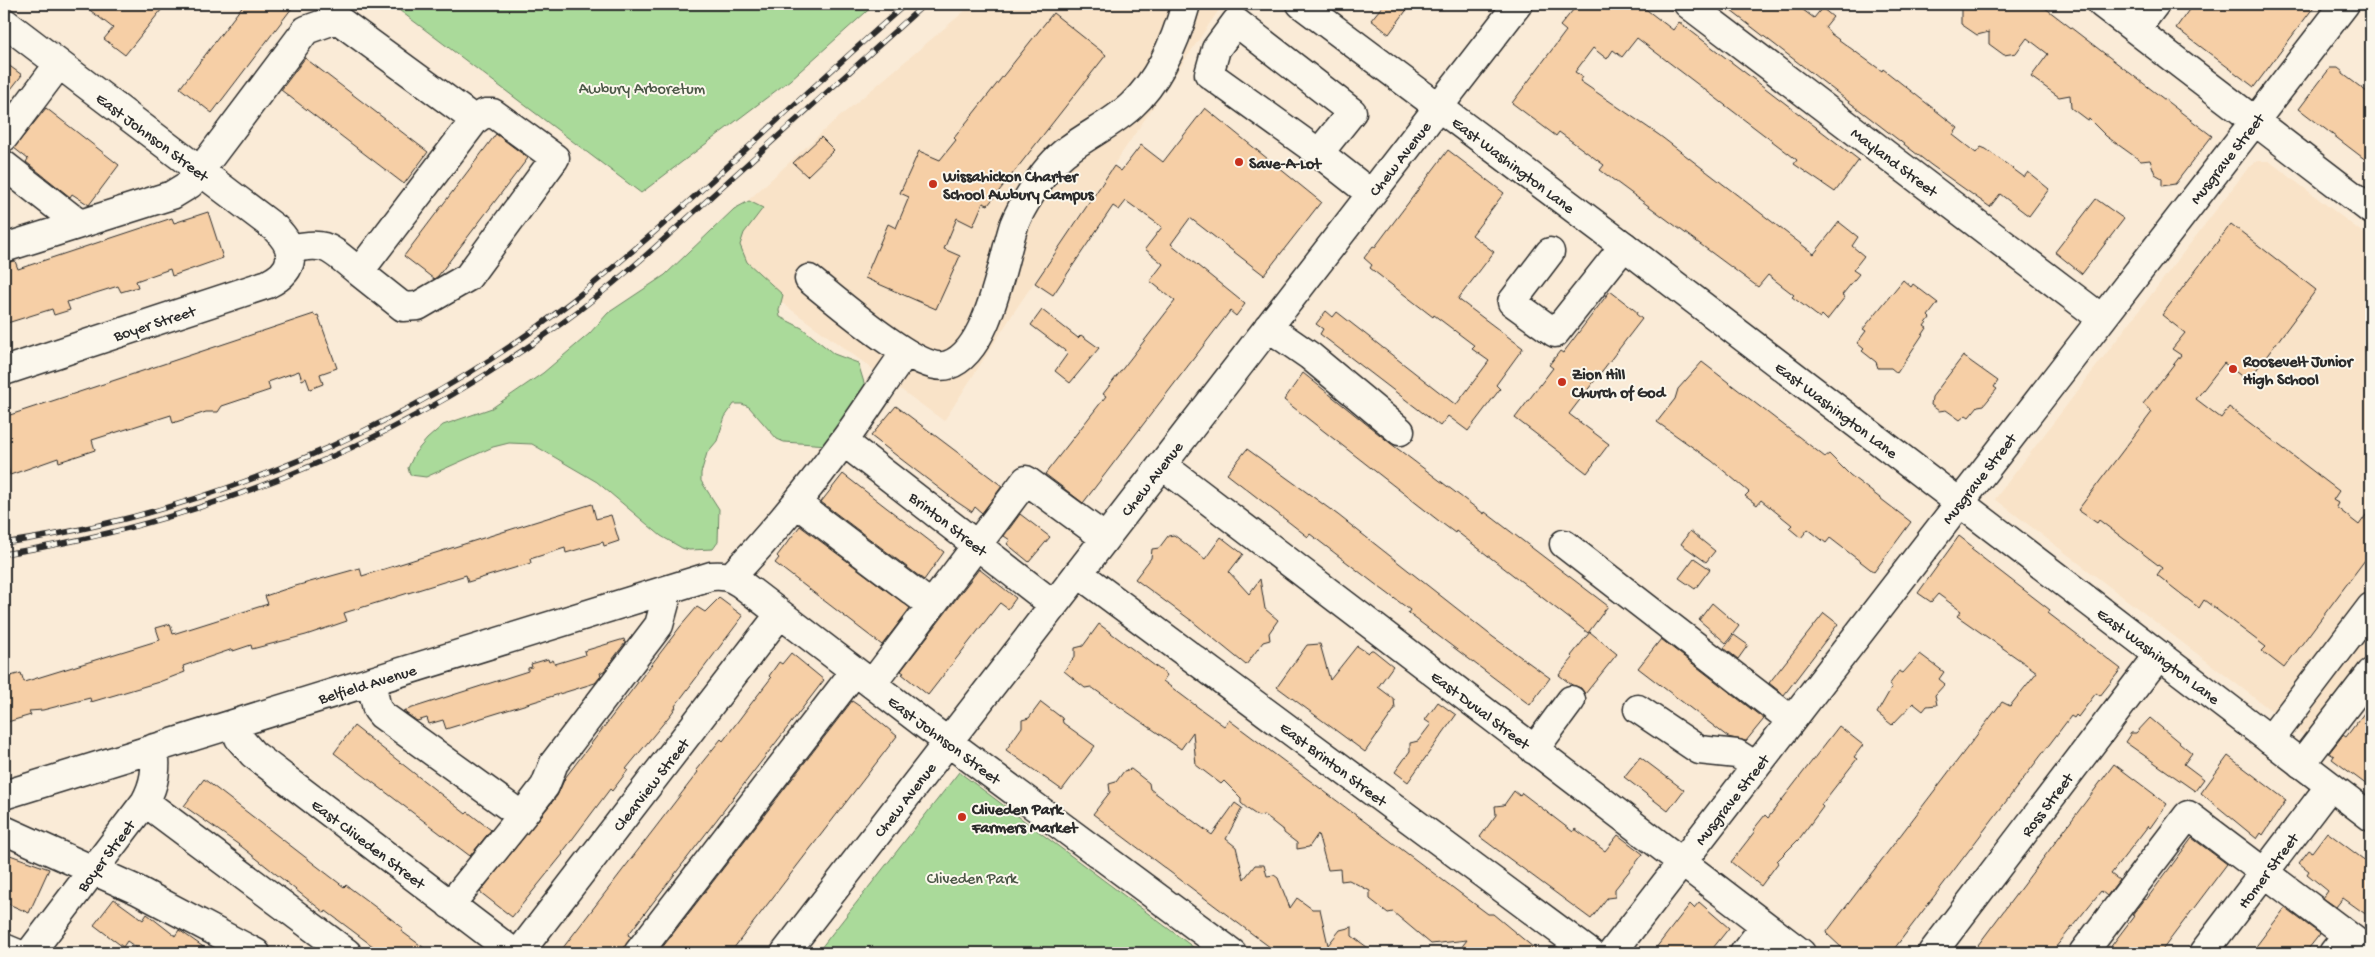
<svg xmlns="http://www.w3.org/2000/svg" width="2375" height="957" viewBox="0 0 2375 957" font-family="'Gochi Hand',sans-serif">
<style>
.built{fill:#f9e3c8}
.green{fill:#aada9a;stroke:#6a8262}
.building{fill:#f6cfa6;stroke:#2b2b2b}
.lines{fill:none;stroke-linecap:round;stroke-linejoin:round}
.minor-casing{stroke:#2b2b2b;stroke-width:31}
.major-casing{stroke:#2b2b2b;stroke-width:31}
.minor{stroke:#fbf7ec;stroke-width:28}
.major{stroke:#fbf7ec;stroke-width:28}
.rail-casing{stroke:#2b2b2b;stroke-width:5.5}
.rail{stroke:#fbf7ec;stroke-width:4;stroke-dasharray:11;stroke-linecap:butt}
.poi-dot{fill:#c8321e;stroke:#fbf7ec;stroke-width:2}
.labels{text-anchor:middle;stroke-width:4;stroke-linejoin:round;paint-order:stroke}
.park-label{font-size:16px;fill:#4b5747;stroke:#fbf7ec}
.street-label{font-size:16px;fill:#2b2b2b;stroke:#fbf7ec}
.poi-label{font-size:16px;font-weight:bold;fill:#2b2b2b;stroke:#fbf7ec;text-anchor:start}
</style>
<rect width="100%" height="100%" fill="#faebd7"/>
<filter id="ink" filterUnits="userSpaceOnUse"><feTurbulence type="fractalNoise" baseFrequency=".02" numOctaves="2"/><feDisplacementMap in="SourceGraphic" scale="10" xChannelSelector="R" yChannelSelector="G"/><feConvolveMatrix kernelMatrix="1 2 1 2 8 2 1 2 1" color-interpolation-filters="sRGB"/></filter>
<g filter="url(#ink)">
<path class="built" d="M973 4H1223L1016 309 944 421 701 244 831 124Z
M2257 161H2269L2371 239V662L2311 741 1995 499 2248 168Z"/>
<path class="green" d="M391 4H875L790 80 641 193Z
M749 201 763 208 744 233 740 245 747 262 783 295 779 310 780 317 802 328 834 354 858 363 865 386 864 394 828 445 784 442 777 439 749 407 742 404H734L725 417 717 441 707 453 701 473V481L719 509 718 542 713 549 689 550 682 548 661 536 597 482 532 444 509 443 493 447 426 477 410 475 408 468 415 453 427 439 443 425 492 408 543 373 589 334 608 313 665 275 734 209Z
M959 772 1201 953H817Z"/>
<path class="building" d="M82 4H166L125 55 104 39 113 28Z
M244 4H295L212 113 180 88Z
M1384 4H1411L1389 34 1371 20Z
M1578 4H1639L1673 30 1679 22 1859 160 1835 192 1794 164 1797 160 1637 38 1622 57 1613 50 1607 59 1593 48 1575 72 1583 77 1580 81 1659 135 1814 254 1839 222 1858 237 1852 246 1864 256 1853 270 1859 274 1842 295 1845 297 1827 320 1822 315 1820 318 1803 305 1792 297 1794 295 1768 275 1758 287 1600 170 1604 165 1559 132 1556 136 1512 103 1566 31 1560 26Z
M1722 4H1795L1814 18 1822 8 1833 17 1825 27 1831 34 1882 71 1883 69 1958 128 1953 135 1976 153 1981 147 1986 149 2024 177 2028 172 2049 189 2029 216 2000 194 1990 207 1931 165Z
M1961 4H2040L2212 136 2175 184 2162 186V178L2155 174 2150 160 2141 161 2106 136 2089 119 2087 120 2071 108 2070 95 2059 97 2031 77 2048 54 2027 38 2016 53 2004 55 1989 44V32L1977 35 1961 24Z
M2193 4H2316L2254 87 2176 28Z
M1053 13 1106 55 988 205 983 203 973 226 957 218 944 249 960 256 936 309 865 278 888 224 896 228 909 197 900 193 919 151 940 160 956 140 954 138Z
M305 58 428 152 404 184 281 90Z
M4 62 22 75 4 98Z
M2330 68H2338L2343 72V74L2371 95V164L2299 109Z
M46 108 119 165 89 205 72 194 70 197 26 162 28 159 14 148Z
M1205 108 1321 202 1264 275 1190 218 1171 244 1245 304 1236 316 1230 311 1083 503 1045 474 1106 396 1103 394 1175 301 1150 281 1163 264 1145 249 1162 227 1126 201 1119 210 1113 206 1053 295 1035 283 1114 166 1121 171 1141 145 1163 162Z
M496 134 528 158 438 276 434 279 404 256Z
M821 137 834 150 807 176 793 163Z
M1448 150 1504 193 1472 235 1494 252 1458 299 1523 348 1496 385 1500 389 1468 431 1448 416 1440 426 1320 334 1323 329 1316 324 1326 311 1333 317 1337 312 1456 405 1489 361 1472 349 1475 346 1434 315 1433 317 1370 268 1372 265 1364 258 1373 246 1375 247Z
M2096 199 2124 219 2082 274 2055 252Z
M208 212 223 258 172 276 170 269 136 281 138 287 121 292 118 286 67 302 70 310 54 315 52 309 4 324V263L15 261 18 269 172 218 174 223Z
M2231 224 2316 290 2248 381 2224 363 2196 399 2221 418 2229 407 2339 491 2333 500 2338 503 2336 507 2359 525 2371 508V552L2284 668 2262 651 2266 647 2204 600 2199 608 2157 575 2162 568 2099 520 2097 523 2078 510 2152 412 2143 404 2181 355 2172 349 2185 333 2162 315Z
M1903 280 1911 287 1913 284 1938 303 1928 316 1930 318 1924 326 1927 328 1897 373 1891 368H1878L1876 362 1862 351 1864 349 1857 343 1866 331 1863 329Z
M1610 291 1637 312 1636 314 1642 319 1569 414 1609 444 1587 473 1515 418 1553 368 1549 365 1560 351 1563 353Z
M1042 310 1078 338 1081 335 1099 348 1070 383 1055 371 1068 353 1031 325Z
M314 314 315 316 318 315 337 368 320 374 323 384 310 389 306 378 302 380 299 371 268 382 270 390 222 406 218 412H206L173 423 171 415 92 440 95 450 59 462 58 458 10 475 4 456V417Z
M1963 356 1998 381 1994 387 1997 389 1984 405 1978 406 1969 417 1966 415 1960 420 1946 410 1939 411 1931 405 1932 397Z
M1702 362 1825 457 1829 454 1850 475 1911 522 1874 572 1830 538 1826 543 1808 529 1801 538 1789 528 1792 525 1761 500 1757 505 1745 496 1749 492 1712 461 1657 422 1675 399 1678 389Z
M1303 373 1390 443 1484 514 1485 512 1608 606 1588 633 1456 531 1455 533 1439 521 1284 400Z
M896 406 1002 486 982 513 975 507 972 512 957 502 871 436Z
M1247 449 1338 515 1493 637 1550 678 1530 705 1408 613 1410 610 1379 587 1310 534 1308 537 1227 474Z
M843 474 944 552 924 580 821 502Z
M592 504 596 519 611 515 619 541 604 546 603 542 566 553 565 548 530 559 531 563 468 582 466 575 344 613 347 621 306 635 252 649 251 645 233 651V649L183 666 185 672 159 682 91 702 90 698 43 710 29 711 31 715 4 723V678L21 673 24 682 160 640 156 628 170 624 173 634 268 604 265 596 292 587 360 568 362 576Z
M1020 514 1050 537 1029 562 1007 544 1010 540 1004 536Z
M800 526 910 608 882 645 775 563 779 558 777 556Z
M1690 531 1715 551 1706 562 1681 544Z
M1174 535 1205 559 1221 537 1243 554 1229 572 1249 594 1260 579 1265 609 1278 620 1269 633 1270 640 1263 642 1246 665 1192 621 1135 579 1151 558 1152 549 1159 548 1168 536Z
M1959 536 1973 547 1971 549 2050 610 2048 613 2121 669 2100 696 2096 693 2078 717 2076 715 2074 718 2071 716 1891 953H1842V948L1826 933 2002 702 2010 706 2037 672 1957 616 1961 611 1938 594 1931 602 1918 593Z
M1694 558 1710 569 1695 589 1679 578Z
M979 569 1016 598 1008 609 1000 603 998 605 928 695 902 674 904 673 901 671Z
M719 598 743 616 675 706 676 707 671 714 626 769 628 770 612 791 610 789 562 853 563 854 512 917 480 892 557 796 565 778 680 627 697 607 705 612Z
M1712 603 1739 626 1726 643 1699 620Z
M1824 613 1838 624 1784 695 1769 683Z
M1099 624 1167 675 1163 681 1199 708 1224 726 1229 720 1488 914H1493L1540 953H1457L1467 940 1431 944 1393 912 1388 913 1370 899V891L1349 880 1341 881 1340 869 1328 870 1318 834 1309 847 1297 849V843L1284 833V831L1264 815 1258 816 1249 810 1241 803V798L1224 781 1221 784 1196 765 1193 732 1181 749 1091 687 1085 688 1064 671 1075 656V648L1083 646Z
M1590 632 1617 654 1585 694 1581 688 1572 685 1559 675 1573 658 1571 656Z
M1734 635 1748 645 1738 659 1724 648Z
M624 639 625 643 604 671 600 673 601 676 595 683 446 729 443 720 429 724 427 718 417 721 403 711 528 671V668L532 667 531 664 548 659 549 662 553 660 555 664 585 655 584 651Z
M1661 639 1764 719 1746 741 1728 737 1638 668Z
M1320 644 1330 680 1357 646 1368 653 1371 650H1373L1393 666 1378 687 1394 699 1395 709 1365 752 1277 687 1307 645Z
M791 653 824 680 628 935 631 937 622 953H559L698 772 696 770 721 739 723 741 747 709 771 678 769 676 779 662 782 664Z
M1920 654 1944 672 1939 679 1945 684 1935 695 1937 705 1927 706 1923 711 1913 703 1892 725 1877 713 1892 687 1889 685 1899 671 1903 673Z
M852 701 868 712 897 736 730 953 722 948 718 953H658Z
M1041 702 1062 718 1063 723 1095 746 1062 790 1006 750 1022 727V720L1029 718Z
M1438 702 1456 715 1408 782 1395 772 1410 751V743L1418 741 1431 724 1425 720Z
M2371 704V788L2332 759 2334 756 2329 753 2343 735 2346 737Z
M2150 718 2192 753 2184 764 2204 779 2195 791 2125 742 2131 733H2136Z
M354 726 466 814 468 812 491 830 470 856 334 753Z
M1839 726 1863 745 1854 757 1857 759 1821 805 1823 807 1799 839 1777 861 1778 863 1761 886 1731 862 1755 831 1753 830 1765 815 1768 818Z
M2228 756 2286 800 2263 835 2261 833 2257 839 2201 793Z
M1640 757 1684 790 1668 811 1624 777Z
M2114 764 2167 804 2150 828 2148 826 2111 874 2119 880 2107 896 2101 891 2051 953H1972Z
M1131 769 1149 783 1150 789 1212 835 1235 803 1242 808 1226 839 1236 847 1244 879 1255 865H1264L1267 876 1274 875 1278 878 1290 908 1297 898 1312 909H1320L1328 945 1340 930 1352 927V936L1375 953H1278L1263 942 1093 814 1110 792 1109 784 1116 782 1124 771Z
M204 779 344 887 346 885 390 918 403 928 401 931 431 953H382L326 911 325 913 242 847 184 806Z
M1514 791 1520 796 1522 793 1573 832 1575 829 1605 851 1618 835 1643 854 1615 889V897L1607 898 1591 919 1480 837 1496 815 1495 806 1504 805Z
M2327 832 2371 865V918L2343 898 2336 907 2323 898 2328 891 2307 874 2309 871 2299 863 2309 850 2312 852Z
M2192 838 2227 864 2160 953H2106L2134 916 2132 915 2144 899 2146 900Z
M10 855 49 869 29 913 4 902V859L7 861Z
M114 899 143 920 147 914 175 936 179 930 212 953H144L127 941 123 947 94 925Z
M1699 902 1729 928 1709 953H1652L1690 904 1694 908Z
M2285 908 2320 934 2305 953H2251Z"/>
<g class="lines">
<g class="minor-casing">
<path id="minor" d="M1688 4 2101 318
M2102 4 2371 210
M4 22 275 228C297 249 296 270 268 284L4 371
M2136 29 2155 4
M485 113H493L555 158 468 277 418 306 403 307 359 272 475 120Z
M4 137 59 64
M1319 153 1352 112 1236 22 1216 49 1209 74 1319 153 1371 194
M4 165 78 223
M4 248 172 195 190 184 306 30 337 19 475 120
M290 249C328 240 330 249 359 272
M1550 252 1512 302 1555 333 1624 246
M809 279C833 298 920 375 948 365 989 352 1002 261 1014 225 1018 215 1024 204 1030 195 1040 178 1052 161 1069 149 1089 134 1113 123 1131 106 1159 80 1176 40 1186 4
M1268 327 1310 356 1400 431
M844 442 1054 605
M1162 465 1801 953
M796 503 931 605
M1564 544 1791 720
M1078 573 1590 953
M731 577C772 534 809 489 844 441 865 412 884 382 905 353
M371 682 377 709 382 715 522 816 450 905
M872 684 1026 480 1105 538
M1638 709 1699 750 1737 754 1756 766
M235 724 239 738 253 754 514 953
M2270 740 2371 607
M1534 750 1571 700
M2301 764 2371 673
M4 795 711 576C723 575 730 576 740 583L928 727 1232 953
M145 802 347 953
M522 816 545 786 554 763 659 625 665 603 663 591
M4 830 137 890 256 953
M4 948 16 953
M30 953 145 802C155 784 157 768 154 748
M519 953 780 614
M638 953 855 671
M785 953 1518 4
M1612 953 2345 4
M1744 953 1765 926
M1932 953 2159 655
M2083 953 2188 815 2371 953
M2203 953 2330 786
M2333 953 2347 935"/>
</g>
<g class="major-casing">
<path id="major" d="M1301 4 1624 246 2371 817"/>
</g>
<use href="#minor" class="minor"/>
<use href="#major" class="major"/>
<g class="rail-casing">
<path id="rail" d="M4 543C205 514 412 427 572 301 689 208 794 101 906 4
M4 554C208 521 394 445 562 323 619 282 672 232 725 184 791 124 858 64 925 4"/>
</g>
<use href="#rail" class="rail"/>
</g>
</g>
<g class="poi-dot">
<circle cx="1239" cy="162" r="5"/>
<circle cx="933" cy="184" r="5"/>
<circle cx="2233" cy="369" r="5"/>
<circle cx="1562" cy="382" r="5"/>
<circle cx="962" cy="817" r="5"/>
</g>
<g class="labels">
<g class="park-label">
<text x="642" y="93">Awbury Arboretum</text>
<text x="972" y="883">Cliveden Park</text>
</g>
<g class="street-label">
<text transform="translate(153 136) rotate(37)" y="6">East Johnson Street</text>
<text transform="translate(1399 158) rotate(-52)" y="6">Chew Avenue</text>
<text transform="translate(2226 158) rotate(-52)" y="6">Musgrave Street</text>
<text transform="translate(1895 161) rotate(37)" y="6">Mayland Street</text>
<text transform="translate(1514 164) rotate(37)" y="6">East Washington Lane</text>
<text transform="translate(154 322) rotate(-18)" y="6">Boyer Street</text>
<text transform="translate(1837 409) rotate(37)" y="6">East Washington Lane</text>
<text transform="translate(1151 478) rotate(-52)" y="6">Chew Avenue</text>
<text transform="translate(1978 478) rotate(-52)" y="6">Musgrave Street</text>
<text transform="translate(949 523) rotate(38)" y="6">Brinton Street</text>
<text transform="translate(2159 655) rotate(37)" y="6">East Washington Lane</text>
<text transform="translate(367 683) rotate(-17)" y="6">Belfield Avenue</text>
<text transform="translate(1481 709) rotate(37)" y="6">East Duval Street</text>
<text transform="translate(945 739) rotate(37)" y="6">East Johnson Street</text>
<text transform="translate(1334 763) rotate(37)" y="6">East Brinton Street</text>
<text transform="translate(650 784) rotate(-52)" y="6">Clearview Street</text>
<text transform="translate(904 799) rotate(-52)" y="6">Chew Avenue</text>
<text transform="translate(1731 799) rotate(-52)" y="6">Musgrave Street</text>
<text transform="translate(2046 804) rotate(-53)" y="6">Ross Street</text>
<text transform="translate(369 843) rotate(37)" y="6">East Cliveden Street</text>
<text transform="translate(105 855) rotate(-53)" y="6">Boyer Street</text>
<text transform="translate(2267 870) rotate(-53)" y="6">Homer Street</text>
</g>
<g class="poi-label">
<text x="1249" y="168">Save-A-Lot</text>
<text x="943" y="181">Wissahickon Charter<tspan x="943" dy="18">School Awbury Campus</tspan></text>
<text x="2243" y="366">Roosevelt Junior<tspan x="2243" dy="18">High School</tspan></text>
<text x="1572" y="379">Zion Hill<tspan x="1572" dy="18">Church of God</tspan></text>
<text x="972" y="814">Cliveden Park<tspan x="972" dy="18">Farmers Market</tspan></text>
</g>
</g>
<rect width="2375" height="957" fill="none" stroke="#fbf7ec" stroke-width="20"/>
<rect x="10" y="10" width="2355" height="937" fill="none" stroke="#2b2b2b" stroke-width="2" filter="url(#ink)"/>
</svg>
